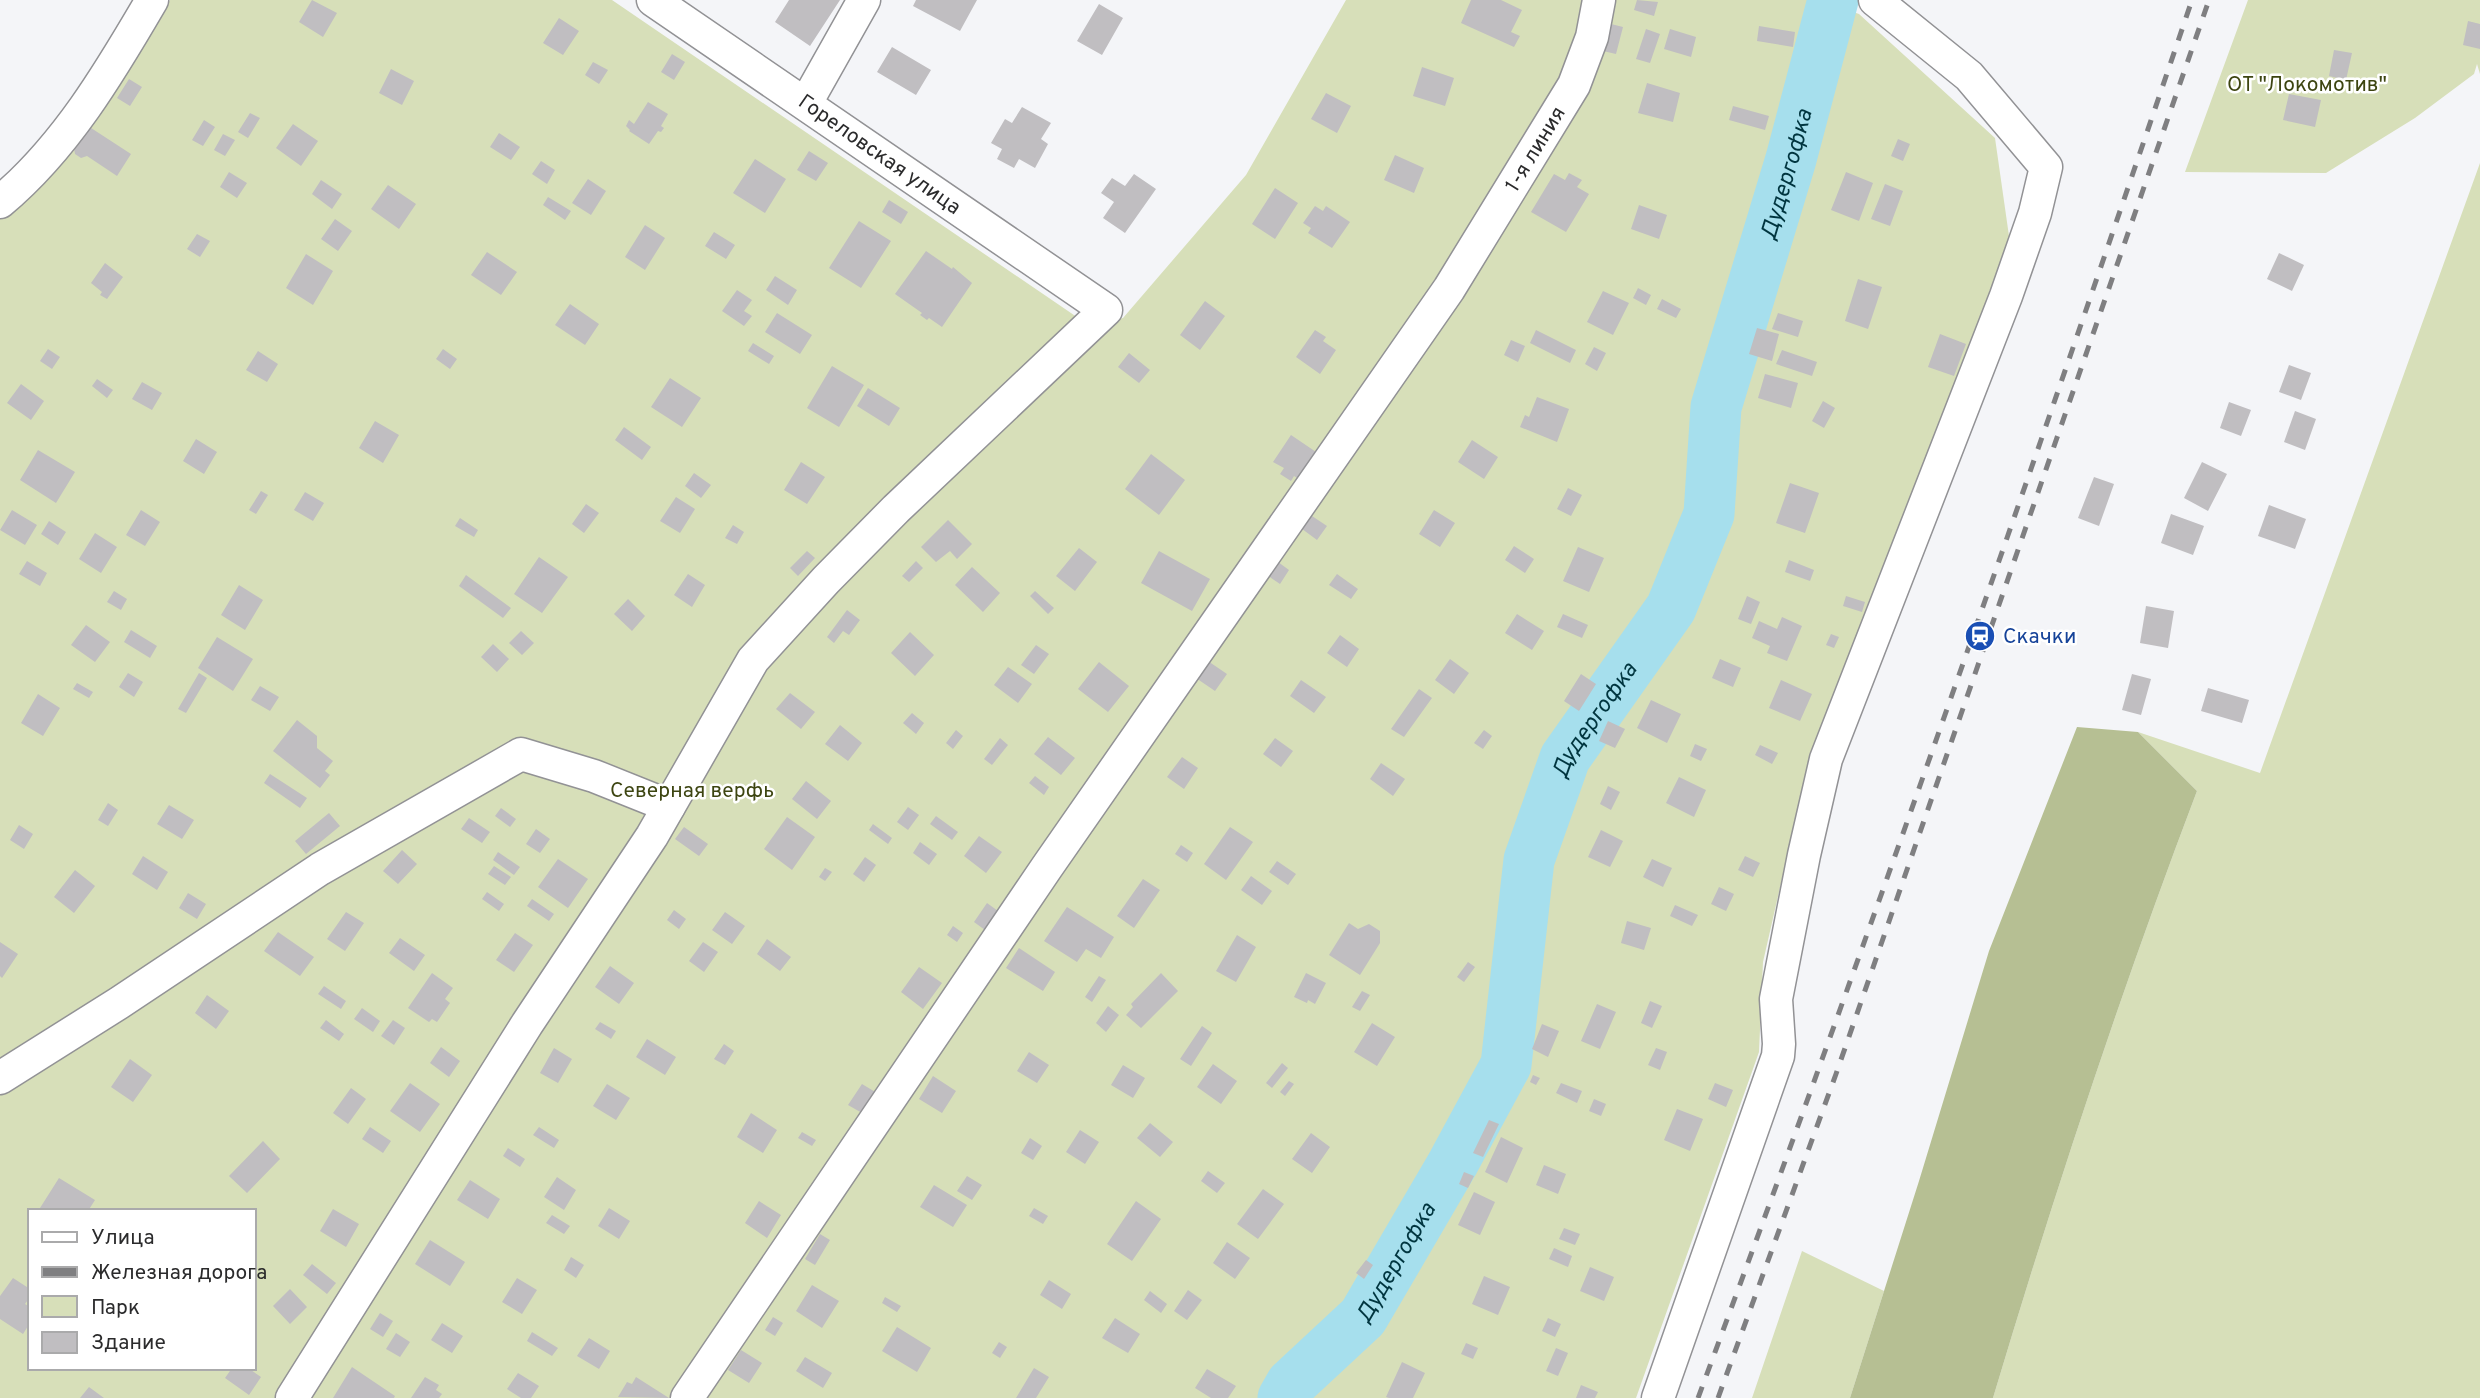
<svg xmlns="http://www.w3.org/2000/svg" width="2480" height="1398" viewBox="0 0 2480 1398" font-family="Overpass,sans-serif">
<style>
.green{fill:#d7dfb9;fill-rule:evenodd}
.forest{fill:#b6bf93}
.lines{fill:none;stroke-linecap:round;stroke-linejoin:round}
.river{stroke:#a6dfed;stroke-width:51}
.building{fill:#c0bec1}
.minor-casing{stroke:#929295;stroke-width:35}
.minor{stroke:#fff;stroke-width:32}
.rail{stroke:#7f7f81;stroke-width:5;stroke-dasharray:12 12;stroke-linecap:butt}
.labels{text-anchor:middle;stroke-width:5;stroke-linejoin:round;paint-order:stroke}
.park-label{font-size:21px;fill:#3d4511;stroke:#fff}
.street-label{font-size:21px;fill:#2b2b2c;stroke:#fff}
.transit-label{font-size:21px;fill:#164399;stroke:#fff;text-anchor:start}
.water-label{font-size:23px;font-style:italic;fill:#00353f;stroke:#fff}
</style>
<rect width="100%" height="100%" fill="#f4f5f8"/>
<path class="green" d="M170 0H612L1090 326 1123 318 1246 175 1346 0H1819L1859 14 1995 138 2012 257 1810 756 1763 962 1759 1052 1636 1398H0V214L34 185 159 21ZM30 1211H254V1368H30Z
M2248 0H2480V74L2477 64 2474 74 2415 118 2326 173 2185 172Z
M2480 163V1398H1993C2054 1194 2121 991 2197 791L2138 732 2260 773Z
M1802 1251 1884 1291 1850 1398H1752Z"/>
<path class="forest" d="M2077 727 2138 732 2197 791C2121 991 2054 1194 1993 1398H1850L1919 1181 1989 951Z"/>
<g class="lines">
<path class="river" id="s1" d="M1283 1398 1291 1384 1363 1317 1453 1163 1506 1065 1529 860 1565 758 1671 608 1709 514 1716 407 1791 159 1833 0"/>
</g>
<path class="building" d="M312 0 337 13 323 37 299 22Z
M789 0H840L810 46 775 22Z
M916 0H977L960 31 913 6Z
M1471 0H1501L1522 10 1511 32 1520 36 1514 47 1461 23Z
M1637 0 1658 2 1654 16 1634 10Z
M1099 4 1123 18 1102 55 1077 41Z
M559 18 579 31 563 55 543 43Z
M2468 21 2480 24V49L2463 45Z
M1611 24 1623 27 1616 54 1603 51Z
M1759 26 1795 32 1793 47 1757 41Z
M1646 29 1660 34 1650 63 1636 59Z
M1670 29 1696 37 1691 57 1664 49Z
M892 47 931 70 916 95 877 72Z
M2334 50 2352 53 2346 80 2329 76Z
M672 54 685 62 674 80 661 72Z
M593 62 608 70 599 84 585 75Z
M1422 67 1454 78 1445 106 1413 96Z
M391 69 414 81 402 105 379 93Z
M129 79 142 87 130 106 117 98Z
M1647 83 1680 93 1673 122 1638 113Z
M1326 93 1351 106 1337 133 1311 119Z
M2289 94 2321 100 2315 127 2283 120Z
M648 102 668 114 661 126 664 128 661 132 658 131 649 144 629 131 630 130 626 126 629 120 634 124Z
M1733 106 1769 116 1765 130 1729 120Z
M1022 107 1051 123 1041 139 1048 144 1035 168 1019 159 1014 168 997 159 1002 149 991 143 1005 119 1012 123Z
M250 113 260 118 248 138 238 132Z
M204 120 215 127 203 146 192 140Z
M293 124 318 141 301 166 276 148Z
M88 126 131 154 117 176 87 156 81 158 75 154 74 148Z
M499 133 520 147 511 160 490 147Z
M223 134 235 140 225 156 214 150Z
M1898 139 1910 144 1903 161 1891 156Z
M809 151 828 163 816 181 797 170Z
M1395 155 1424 168 1414 193 1384 180Z
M755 159 786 179 765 213 733 193Z
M541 161 555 170 547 184 532 174Z
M229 172 247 183 237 198 220 187Z
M1846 172 1873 183 1859 221 1831 210Z
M1569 173 1582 180 1577 187 1589 194 1566 232 1531 212 1554 174 1565 180Z
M1134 174 1156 189 1125 233 1103 218 1114 202 1101 193 1112 178 1125 186Z
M588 179 606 191 591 215 572 203Z
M321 180 342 194 332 209 312 194Z
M1885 184 1903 191 1890 226 1871 219Z
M388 185 416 204 399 229 371 209Z
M1275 188 1298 203 1275 239 1252 224Z
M548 197 571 211 565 220 543 205Z
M889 200 908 212 901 224 882 212Z
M1639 205 1667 215 1659 239 1631 229Z
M1315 206 1323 211 1326 206 1350 222 1332 248 1308 233 1311 228 1303 223Z
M335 219 352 231 338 251 321 239Z
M859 221 891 241 861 288 829 268Z
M645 225 665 238 645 270 625 257Z
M714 232 735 245 726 259 705 246Z
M197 234 210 241 200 257 187 249Z
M926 251 952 269 953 267 972 283 942 327 929 318 927 320 920 315 922 313 895 294Z
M487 252 517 272 501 295 471 275Z
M2279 253 2304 265 2292 291 2267 279Z
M306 254 333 271 313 305 286 288Z
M105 263 123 277 107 299 100 295 102 292 91 283Z
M775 276 797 290 788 305 766 290Z
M1858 279 1882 287 1868 329 1845 321Z
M1638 288 1651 295 1646 305 1633 298Z
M737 290 752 300 744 311 752 316 744 326 722 311Z
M1603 291 1629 303 1613 335 1587 322Z
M1662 299 1681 309 1676 318 1657 309Z
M1205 301 1225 316 1200 350 1180 335Z
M570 304 599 324 585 345 555 325Z
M777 313 812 335 800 354 765 332Z
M1778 313 1803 321 1798 337 1772 329Z
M1757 328 1779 334 1772 361 1749 354Z
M1315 330 1326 337 1323 341 1336 350 1320 374 1296 357Z
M1536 330 1576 350 1570 363 1530 343Z
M1940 334 1966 344 1954 376 1928 367Z
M1511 340 1525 346 1518 362 1504 355Z
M753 343 774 356 769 364 748 351Z
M1594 347 1606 353 1597 371 1585 364Z
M48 349 60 357 52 369 40 361Z
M443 349 457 359 450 369 436 359Z
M1782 350 1817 362 1812 376 1776 364Z
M258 351 278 364 267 382 246 370Z
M1129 353 1150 370 1139 383 1118 367Z
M2289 365 2311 373 2301 400 2279 392Z
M832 366 864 385 839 427 807 408Z
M1765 374 1798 383 1791 408 1758 398Z
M670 378 701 398 682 427 651 407Z
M97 379 113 390 107 398 92 386Z
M142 382 162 393 152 410 132 399Z
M21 384 44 401 31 420 7 403Z
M868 388 900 408 889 426 857 406Z
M1537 397 1569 409 1557 442 1520 427 1525 415 1529 417Z
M1823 401 1835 408 1824 428 1812 421Z
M2229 402 2251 410 2241 436 2220 428Z
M2295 411 2316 419 2305 450 2284 442Z
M375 421 399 435 383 463 359 448Z
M624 427 651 447 642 460 615 440Z
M1291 435 1322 456 1305 483 1294 476 1291 481 1280 474 1284 468 1273 462Z
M196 439 217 452 204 474 183 461Z
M1472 440 1498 457 1484 479 1458 462Z
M38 450 75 472 56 503 20 480Z
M1151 454 1185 480 1159 515 1125 489Z
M801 462 825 477 807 504 784 490Z
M2202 462 2227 474 2208 511 2184 498Z
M694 473 711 485 701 498 685 486Z
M2094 477 2114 484 2099 526 2078 518Z
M1790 483 1819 493 1805 533 1776 523Z
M1568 488 1582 495 1571 516 1557 509Z
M261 491 268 495 256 514 249 510Z
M305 492 324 503 313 521 294 510Z
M676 497 695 509 680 533 660 521Z
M586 504 599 513 584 533 572 524Z
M2269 505 2306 519 2295 549 2258 536Z
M12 510 37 525 25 545 0 530Z
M141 510 160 522 145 546 126 535Z
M1303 510 1327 526 1317 540 1294 523Z
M1434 510 1455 523 1440 547 1419 534Z
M2171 514 2204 526 2193 555 2161 543Z
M460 518 478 530 474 537 455 526Z
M948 520 972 544 957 559 950 551 936 562 921 547Z
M49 521 66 532 58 545 41 534Z
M733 525 744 532 737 544 725 538Z
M95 533 117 547 101 573 79 559Z
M1514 546 1534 559 1525 573 1505 560Z
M1578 547 1604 558 1589 592 1563 581Z
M1079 548 1097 562 1075 591 1056 576Z
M807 551 815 558 798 576 790 568Z
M1159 551 1210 579 1192 611 1141 583Z
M539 557 568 577 542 613 514 594Z
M1274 559 1289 570 1280 584 1264 573Z
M1789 560 1814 570 1810 581 1785 572Z
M27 561 47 573 40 586 19 574Z
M916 561 923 568 909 582 902 576Z
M972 567 1000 593 983 612 955 585Z
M688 574 705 585 692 607 674 595Z
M1337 574 1358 589 1351 599 1329 585Z
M466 575 511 608 503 618 459 586Z
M239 585 263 600 245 630 221 615Z
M114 591 127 599 121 610 107 602Z
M1035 591 1054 608 1048 614 1030 596Z
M1747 596 1760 602 1751 624 1738 619Z
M1846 596 1865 602 1862 612 1843 606Z
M628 599 645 616 632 631 614 614Z
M2146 606 2174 611 2168 648 2140 643Z
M847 610 860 620 849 635 843 631 834 643 827 637Z
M1517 614 1544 631 1532 650 1505 633Z
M1563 614 1588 625 1582 638 1557 627Z
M1782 617 1802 626 1787 661 1767 653 1770 646 1752 638 1759 621 1777 629Z
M86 625 110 642 95 662 71 645Z
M131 630 157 646 150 658 124 642Z
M521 631 534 643 522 655 509 643Z
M910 632 934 655 915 676 891 653Z
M1831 634 1839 637 1834 648 1826 645Z
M1340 635 1359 649 1347 667 1327 653Z
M217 637 253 659 233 691 198 668Z
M493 644 509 659 497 672 481 657Z
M1036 645 1049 654 1034 674 1021 665Z
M1205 659 1227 674 1215 691 1193 676Z
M1450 659 1469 673 1454 694 1435 680Z
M1720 659 1741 668 1733 687 1712 678Z
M1099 662 1129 686 1108 712 1078 689Z
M1008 667 1032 684 1018 703 994 685Z
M128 673 143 682 134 697 119 687Z
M199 673 207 678 186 713 178 709Z
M1581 674 1596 684 1579 711 1564 701Z
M2132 674 2151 679 2141 715 2122 710Z
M1301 680 1326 697 1314 713 1290 696Z
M1781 680 1812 694 1800 721 1769 708Z
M77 683 93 692 89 698 73 689Z
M260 686 279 697 270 711 251 700Z
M2208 688 2249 700 2242 723 2201 711Z
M1419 689 1432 698 1404 737 1391 729Z
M790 693 815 712 801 729 776 709Z
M38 694 60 708 43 736 21 723Z
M1651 700 1681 714 1667 743 1637 728Z
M912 713 924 723 916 734 903 723Z
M297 720 317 736V748L333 761 325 771 330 775 320 788 273 751Z
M1608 721 1625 729 1615 748 1599 741Z
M840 725 862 743 848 761 825 744Z
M956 730 963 736 953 749 946 743Z
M1484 730 1492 736 1483 749 1474 743Z
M1048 737 1075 758 1061 775 1034 754Z
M1000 738 1008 745 992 765 984 759Z
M1275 738 1293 751 1281 767 1263 754Z
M1695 744 1707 749 1701 761 1690 756Z
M1760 745 1778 753 1772 764 1755 755Z
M1182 757 1198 768 1184 789 1167 777Z
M1381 763 1405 779 1393 796 1370 779Z
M270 774 307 798 300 808 264 783Z
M1035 776 1049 787 1044 795 1029 783Z
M1679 777 1706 790 1694 817 1666 803Z
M806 781 831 801 817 819 792 799Z
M1608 786 1620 792 1611 810 1600 804Z
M108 803 118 810 108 826 98 820Z
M169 805 194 820 182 839 157 824Z
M908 807 919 815 908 830 897 822Z
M501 808 516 819 510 827 495 816Z
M329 813 340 826 306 854 295 841Z
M936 816 958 832 952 840 930 824Z
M787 817 815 837 792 870 764 849Z
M469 818 490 832 482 843 461 829Z
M873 824 892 838 888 844 869 830Z
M19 825 33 834 24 849 10 840Z
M684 827 708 844 699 856 675 839Z
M1230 827 1253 842 1226 880 1204 864Z
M536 829 550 839 540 853 526 844Z
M1601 830 1623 841 1610 867 1588 857Z
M979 836 1002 852 986 873 964 856Z
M920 842 937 854 929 865 913 853Z
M1181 845 1193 853 1187 862 1175 854Z
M402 850 417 864 398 884 383 871Z
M498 852 520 867 514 875 493 860Z
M143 856 168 872 157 890 132 874Z
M1745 856 1760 863 1753 877 1738 870Z
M865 857 876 865 864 882 853 874Z
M558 859 588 879 568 908 538 887Z
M1652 859 1672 868 1663 887 1643 877Z
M1277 861 1296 874 1288 885 1269 872Z
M494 866 511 877 505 885 488 874Z
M825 868 832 872 825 881 819 877Z
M75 870 95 886 74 913 54 897Z
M1251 876 1272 891 1262 905 1241 890Z
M1143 879 1160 890 1134 928 1117 916Z
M1719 887 1734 894 1726 911 1711 904Z
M487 892 504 904 499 911 482 899Z
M188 893 206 904 197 919 179 908Z
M532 899 554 914 549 921 527 906Z
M987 903 998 911 985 930 974 922Z
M1675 905 1698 915 1692 926 1670 916Z
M1067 907 1114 937 1101 958 1086 949 1077 962 1044 941Z
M674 910 686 919 679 929 667 920Z
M346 912 364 923 345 951 327 939Z
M725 912 745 926 732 944 712 930Z
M1627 921 1651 928 1644 950 1621 943Z
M1349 923 1358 929 1369 924 1380 931V943L1360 975 1329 955Z
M953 926 963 933 957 942 947 935Z
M278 932 314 957 300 976 264 951Z
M515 933 533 945 514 972 496 960Z
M1237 935 1256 947 1236 982 1216 971Z
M400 938 425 955 414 971 389 953Z
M767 939 791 957 780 971 757 954Z
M0 942 18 954 2 978 0 976Z
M703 942 718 952 704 972 689 961Z
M1019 948 1055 972 1043 991 1006 968Z
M1468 962 1475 967 1464 982 1457 977Z
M610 966 634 983 619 1004 595 987Z
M919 967 942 983 923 1009 901 992Z
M432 973 453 988 445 999 450 1003 437 1022 432 1019 429 1022 408 1008Z
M1161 973 1178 991 1141 1028 1126 1015 1133 1007 1131 1004Z
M1306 973 1326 983 1315 1004 1308 1000 1307 1003 1294 997Z
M1099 976 1106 980 1092 1002 1085 997Z
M324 986 346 1001 341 1009 318 994Z
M1362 991 1370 995 1360 1011 1352 1007Z
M207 995 229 1011 216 1029 195 1013Z
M1650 1001 1662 1006 1652 1028 1641 1023Z
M1597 1004 1616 1012 1600 1049 1581 1041Z
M1108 1006 1119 1015 1106 1032 1096 1023Z
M362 1008 380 1021 373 1032 354 1019Z
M326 1020 344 1034 339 1041 320 1028Z
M393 1020 405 1028 394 1045 381 1036Z
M600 1022 616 1031 611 1039 595 1029Z
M1372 1023 1395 1037 1377 1066 1354 1052Z
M1542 1024 1559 1031 1548 1057 1532 1049Z
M1202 1026 1212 1033 1191 1066 1180 1059Z
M647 1039 676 1057 665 1075 636 1057Z
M724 1044 734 1051 725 1065 714 1059Z
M441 1047 460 1061 449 1077 430 1063Z
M554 1048 572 1059 558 1083 540 1073Z
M1656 1048 1667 1052 1660 1070 1648 1065Z
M1029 1052 1049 1065 1037 1083 1017 1071Z
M130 1059 152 1075 133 1102 111 1087Z
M1282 1063 1288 1068 1272 1088 1266 1083Z
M1213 1064 1237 1081 1221 1104 1197 1087Z
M1123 1065 1145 1078 1133 1098 1111 1085Z
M1533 1075 1540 1078 1536 1085 1530 1082Z
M933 1076 956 1091 942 1113 919 1099Z
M1289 1081 1294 1084 1285 1096 1280 1092Z
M410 1083 440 1104 420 1132 390 1111Z
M1561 1083 1582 1091 1577 1103 1556 1093Z
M1715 1083 1733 1090 1726 1107 1708 1099Z
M607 1084 630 1098 616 1120 593 1106Z
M862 1084 882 1096 869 1117 848 1105Z
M351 1088 366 1099 348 1124 333 1113Z
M1594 1099 1606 1104 1601 1116 1589 1111Z
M1677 1109 1703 1119 1690 1151 1664 1140Z
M751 1113 777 1130 763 1153 737 1137Z
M1489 1120 1499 1124 1483 1157 1473 1153Z
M1150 1123 1173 1142 1160 1157 1137 1138Z
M370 1127 391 1141 383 1153 362 1139Z
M539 1127 559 1140 554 1148 533 1135Z
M1080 1130 1099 1142 1085 1164 1066 1152Z
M802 1132 816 1140 812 1146 798 1138Z
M1311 1133 1330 1147 1312 1173 1292 1159Z
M1501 1137 1523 1148 1507 1183 1485 1172Z
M1030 1138 1042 1146 1033 1160 1021 1153Z
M263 1141 280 1159 247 1193 229 1176Z
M508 1148 525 1159 520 1167 503 1156Z
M1544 1165 1566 1174 1558 1194 1536 1185Z
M1208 1171 1225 1183 1217 1193 1201 1181Z
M1464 1172 1474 1176 1468 1188 1459 1184Z
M967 1176 982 1185 972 1200 957 1191Z
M557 1177 576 1190 564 1210 544 1197Z
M59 1178 95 1200 88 1211H44L40 1208Z
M470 1180 500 1199 488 1219 457 1200Z
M934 1185 967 1205 953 1227 920 1207Z
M1263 1189 1284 1204 1258 1239 1237 1224Z
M1474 1192 1495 1202 1480 1235 1458 1225Z
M759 1201 781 1215 767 1238 745 1223Z
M1136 1201 1161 1219 1132 1261 1107 1244Z
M609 1208 630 1221 619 1239 598 1226Z
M1034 1208 1048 1216 1043 1224 1029 1216Z
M333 1209 359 1224 346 1247 320 1231Z
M552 1215 570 1226 564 1234 546 1223Z
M1564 1228 1580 1234 1575 1245 1559 1239Z
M820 1234 830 1240 815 1265 805 1259Z
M430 1240 465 1262 450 1286 415 1264Z
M1227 1242 1250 1258 1235 1279 1213 1263Z
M1554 1248 1572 1256 1568 1267 1549 1259Z
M571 1257 584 1265 576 1278 564 1270Z
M1366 1260 1373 1265 1364 1279 1356 1273Z
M312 1264 336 1283 327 1294 303 1275Z
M1590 1267 1614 1277 1604 1301 1580 1291Z
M1484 1276 1510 1287 1498 1315 1472 1304Z
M13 1278 30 1289V1297L25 1304 30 1307V1323L23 1334 0 1319V1296Z
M517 1278 537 1290 522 1314 502 1302Z
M1049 1280 1071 1294 1062 1309 1040 1295Z
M812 1285 839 1301 822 1328 796 1311Z
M290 1289 307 1307 290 1324 273 1306Z
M1188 1290 1202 1300 1187 1320 1174 1311Z
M1150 1291 1167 1304 1161 1313 1144 1300Z
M885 1297 901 1306 897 1312 882 1303Z
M380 1313 393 1321 383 1337 370 1329Z
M773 1317 783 1323 775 1336 765 1330Z
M1115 1318 1140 1334 1128 1353 1102 1338Z
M1548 1318 1561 1324 1555 1337 1542 1331Z
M442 1323 463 1336 452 1353 431 1340Z
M897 1327 931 1348 917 1372 882 1351Z
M532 1332 558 1348 552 1356 527 1341Z
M396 1333 410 1342 400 1357 386 1349Z
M589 1338 610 1351 599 1369 577 1356Z
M999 1342 1007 1347 1000 1358 992 1353Z
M1466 1343 1478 1348 1473 1359 1461 1354Z
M1556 1348 1568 1353 1558 1376 1546 1371Z
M741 1350 762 1363 749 1383 728 1370Z
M805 1357 832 1373 823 1388 796 1371Z
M1402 1362 1425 1373 1413 1398H1389L1386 1397Z
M352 1367 395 1396 394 1398H333Z
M232 1368H248L261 1377 249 1395 225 1378Z
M1034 1368 1049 1377 1036 1398H1016Z
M1207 1369 1236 1386 1228 1398H1211L1195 1388Z
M518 1373 539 1386 531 1398H521L507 1389Z
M425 1377 439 1385 436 1390 442 1394 439 1398H411Z
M636 1377 669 1398 618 1397 627 1382 632 1384Z
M1581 1385 1598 1392 1595 1398H1576Z
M89 1387 104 1398H80Z"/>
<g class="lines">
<g class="minor-casing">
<g id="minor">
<path d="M806 103 864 0"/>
<path d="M0 202C65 148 110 72 152 0"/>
<path d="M0 1078 119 1003 320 869 521 754 594 776 669 806"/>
<path d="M292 1398 527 1024 652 836 753 660 826 580 896 509 1106 310 653 0"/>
<path id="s2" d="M687 1398 1047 867 1449 289 1574 85 1592 37 1599 0"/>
<path d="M1658 1398 1778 1056 1779 1044 1776 999 1804 855 1826 759 2006 296 2035 213 2046 167 1969 76 1875 0"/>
</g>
</g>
<use href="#minor" class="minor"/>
<path class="rail" d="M1698 1398C1870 935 2033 468 2192 0
M1718 1398 1836 1074 2209 0"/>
</g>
<defs>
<g id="station-disc" transform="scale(1.575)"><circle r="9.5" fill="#1a4fb4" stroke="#fff"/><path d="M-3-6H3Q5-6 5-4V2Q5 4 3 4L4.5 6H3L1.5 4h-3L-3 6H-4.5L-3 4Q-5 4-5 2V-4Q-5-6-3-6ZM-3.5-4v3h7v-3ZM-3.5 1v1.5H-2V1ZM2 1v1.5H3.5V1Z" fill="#fff"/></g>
</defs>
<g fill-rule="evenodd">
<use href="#station-disc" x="1980" y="636"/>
</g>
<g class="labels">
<g class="park-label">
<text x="2307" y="91">ОТ "Локомотив"</text>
<text x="692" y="797">Северная верфь</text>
</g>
<g class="street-label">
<text dy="7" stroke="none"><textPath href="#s2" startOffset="1510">1-я линия</textPath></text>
<text transform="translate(880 154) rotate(35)" y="7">Гореловская улица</text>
</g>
<g class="transit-label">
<text x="2003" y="643">Скачки</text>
</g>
<g class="water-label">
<text dy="8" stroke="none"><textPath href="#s1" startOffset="1354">Дудергофка</textPath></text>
<text dy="8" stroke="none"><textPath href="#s1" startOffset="766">Дудергофка</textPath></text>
<text dy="8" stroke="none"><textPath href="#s1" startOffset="178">Дудергофка</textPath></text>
</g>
</g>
<rect x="28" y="1209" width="228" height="161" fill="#ffffff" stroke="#aaaaab" stroke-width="2"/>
<rect x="42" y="1232" width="35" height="10" fill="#ffffff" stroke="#aaaaab" stroke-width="2"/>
<text x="91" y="1244" font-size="21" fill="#2b2b2c">Улица</text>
<rect x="42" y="1267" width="35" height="10" fill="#7f7f81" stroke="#aaaaab" stroke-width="2"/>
<text x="91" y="1279" font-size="21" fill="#2b2b2c">Железная дорога</text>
<rect x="42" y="1296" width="35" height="21" fill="#d7dfb9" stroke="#aaaaab" stroke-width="2"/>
<text x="91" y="1314" font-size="21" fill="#2b2b2c">Парк</text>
<rect x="42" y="1332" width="35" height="21" fill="#c0bec1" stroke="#aaaaab" stroke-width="2"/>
<text x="91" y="1349" font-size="21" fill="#2b2b2c">Здание</text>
</svg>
